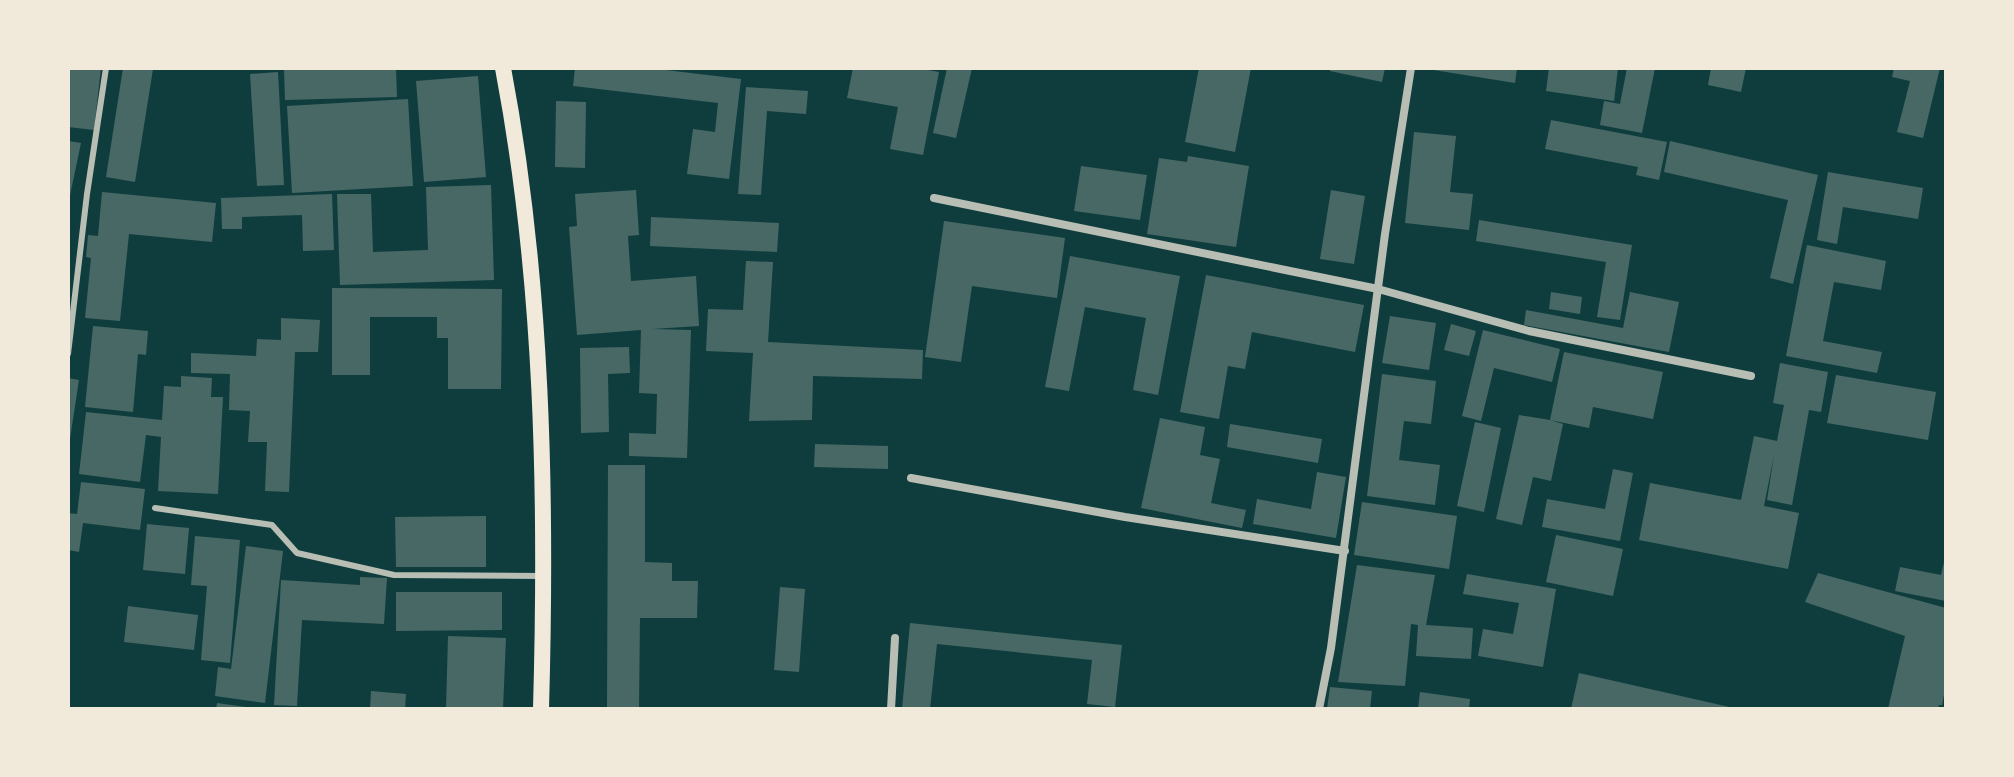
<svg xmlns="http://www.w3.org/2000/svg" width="2014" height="777" viewBox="0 0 2014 777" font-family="Karla,sans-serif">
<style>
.building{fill:#486865}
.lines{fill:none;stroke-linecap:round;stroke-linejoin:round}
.service{stroke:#b8beb3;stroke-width:6}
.minor{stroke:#b8beb3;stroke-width:8}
.secondary{stroke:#f1e9da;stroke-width:16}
</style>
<rect width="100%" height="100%" fill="#0f3d3e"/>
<path class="building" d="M68 68H101L94 130 68 127Z
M123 68 153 69 135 182 106 177Z
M284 68H396L397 97 285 100Z
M575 68H649L741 79 729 179 687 174 693 129 715 132 718 103 573 86Z
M853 68H916L939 72 923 155 890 149 898 107 847 98Z
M947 68H972L956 138 933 133Z
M1199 68H1251L1235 152 1185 142Z
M1330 68H1385L1382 82 1330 71Z
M1421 68H1517L1515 83Z
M1549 68H1618L1614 101 1546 91Z
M1627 68H1655L1642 133 1600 125 1604 101 1620 104Z
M1711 68H1746L1741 92 1708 85Z
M1894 68H1940L1923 138 1897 132 1910 81 1892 77Z
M278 72 284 185 257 186 250 74Z
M478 76 486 177 424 182 416 81Z
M746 87 808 91 806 114 767 111 761 195 738 194Z
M408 99 413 186 292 193 287 106Z
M556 101 586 102 585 168 555 167Z
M1551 120 1667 142 1659 180 1636 175 1638 167 1545 149Z
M1414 132 1456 136 1450 192 1473 194 1469 230 1405 223Z
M68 141 81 143 69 200 68 199Z
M1670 141 1818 175 1793 284 1770 278 1788 200 1664 172Z
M1188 156 1249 166 1236 247 1147 234 1159 158 1187 162Z
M1081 166 1147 175 1140 220 1074 211Z
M1828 172 1923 188 1918 219 1843 207 1837 244 1817 240Z
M491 185 494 280 340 285 337 194H371L373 252 428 250 426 187Z
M636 190 639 235 628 236 631 281 696 276 699 326 653 329 691 330 687 458 629 456V433L656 434 657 394 639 393 641 330 577 335 569 227 577 226 575 194Z
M1331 190 1365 196 1354 264 1320 259Z
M102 192 216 203 212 242 129 234 120 321 85 318 91 258 86 257 88 235 98 236Z
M332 194 334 250 303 251 302 215 242 217V229H222L221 198Z
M651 217 779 223 777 252 650 246Z
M1479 220 1632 245 1620 320 1597 317 1606 262 1476 241Z
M944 221 1065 238 1057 298 972 286 961 362 925 357Z
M1807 245 1886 261 1881 290 1834 282 1823 341 1882 352 1877 373 1786 356Z
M1070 256 1180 276 1158 395 1133 390 1146 318 1085 307 1069 391 1045 387Z
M746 261 773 262 768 342 923 350 922 379 813 376 812 420 749 421 753 353 706 351 708 309 743 310Z
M1206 275 1364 305 1355 352 1252 332 1245 369 1228 366 1219 419 1180 412Z
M332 288 502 289 501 389H448V338H437V317H370V375H332Z
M1551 292 1582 297 1580 314 1549 309Z
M1630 292 1679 302 1669 352 1524 325 1526 310 1623 328Z
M1390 316 1436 323 1429 370 1382 363Z
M281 318 320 320 318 352H295L289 492 265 491 267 442H248L250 411 229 410 230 374 191 373V353L256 356 257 339 281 340Z
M1451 324 1476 331 1469 356 1444 350Z
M93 326 148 331 146 355 138 354 133 412 85 407Z
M1483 330 1560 349 1552 382 1494 368 1481 421 1462 416Z
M629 347 630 373 608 374 609 432 581 433 580 348Z
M1564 352 1663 372 1653 419 1593 407 1589 428 1550 420 1563 424 1551 481 1533 477 1522 525 1496 519 1519 415 1550 420Z
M1780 363 1828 372 1821 412 1809 410 1792 505 1767 500 1774 455 1764 506 1799 513 1788 569 1639 540 1650 483 1741 500 1754 436 1777 441 1784 405 1773 403Z
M1382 374 1436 381 1431 424 1404 421 1399 460 1440 465 1435 505 1367 496Z
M1836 375 1936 392 1928 440 1827 423Z
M181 376 212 378 211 397H223L218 494 158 491 161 437 146 435 140 482 79 474 86 412 162 420 164 386 181 387Z
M68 378 79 380 70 439H68Z
M1160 418 1205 427 1200 455 1220 459 1211 503 1246 510 1242 528 1141 508Z
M1475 422 1501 428 1484 512 1457 506Z
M1230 424 1322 439 1318 463 1227 447Z
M815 444 888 446V469L814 467Z
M608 465H645V562L672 563V581H698L697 618H640L639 709H607Z
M1613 469 1633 473 1620 541 1542 527 1547 499 1605 509Z
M1317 472 1346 477 1336 538 1253 524 1257 499 1311 509Z
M81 482 145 489 140 530 83 523 79 552 68 550V513L77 514Z
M1362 502 1457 516 1449 569 1354 555Z
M486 516V567H396L395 517Z
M147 524 189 528 185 574 143 570Z
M1556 535 1623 549 1613 596 1546 582Z
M195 536 240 540 230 663 201 660 207 586 191 585Z
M246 546 283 551 265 703 215 696 218 667 231 669Z
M1945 558 1946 601 1895 591 1900 567 1941 575Z
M1357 565 1435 575 1426 625 1473 628 1471 659 1416 656 1418 625 1411 624 1405 686 1338 682Z
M1818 573 1946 608V684L1942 705H1939L1938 709H1888L1905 636 1805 602Z
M1467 574 1556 589 1543 667 1478 656 1483 629 1513 634 1519 603 1463 594Z
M360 577 387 578 384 624 302 620 297 706 274 705 281 580 360 585Z
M780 587 805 589 799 672 774 670Z
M396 592H502V630L396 631Z
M128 606 198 615 194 650 124 642Z
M910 623 1122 645 1115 707 1087 704 1092 660 937 644 930 709H902Z
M448 636 506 638 503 709H446Z
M1579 673 1734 708V709H1571Z
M1330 687 1372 691 1370 709H1327Z
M371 691 406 694 405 709H370Z
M1420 692 1470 699 1469 709H1418Z
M217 703 246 707V709H216Z"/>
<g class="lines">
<path class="service" d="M68 354 87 194 106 68
M155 508 272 525 297 553 394 575 541 576"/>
<path class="minor" d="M934 198 1378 289 1529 331 1751 376
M911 478 1125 517 1345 551
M891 709 895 638
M1319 709 1331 648 1385 234 1411 68"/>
<path class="secondary" d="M503 68C543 279 547 495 541 709"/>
</g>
<rect width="2014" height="777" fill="none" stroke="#f1e9da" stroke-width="140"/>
</svg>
